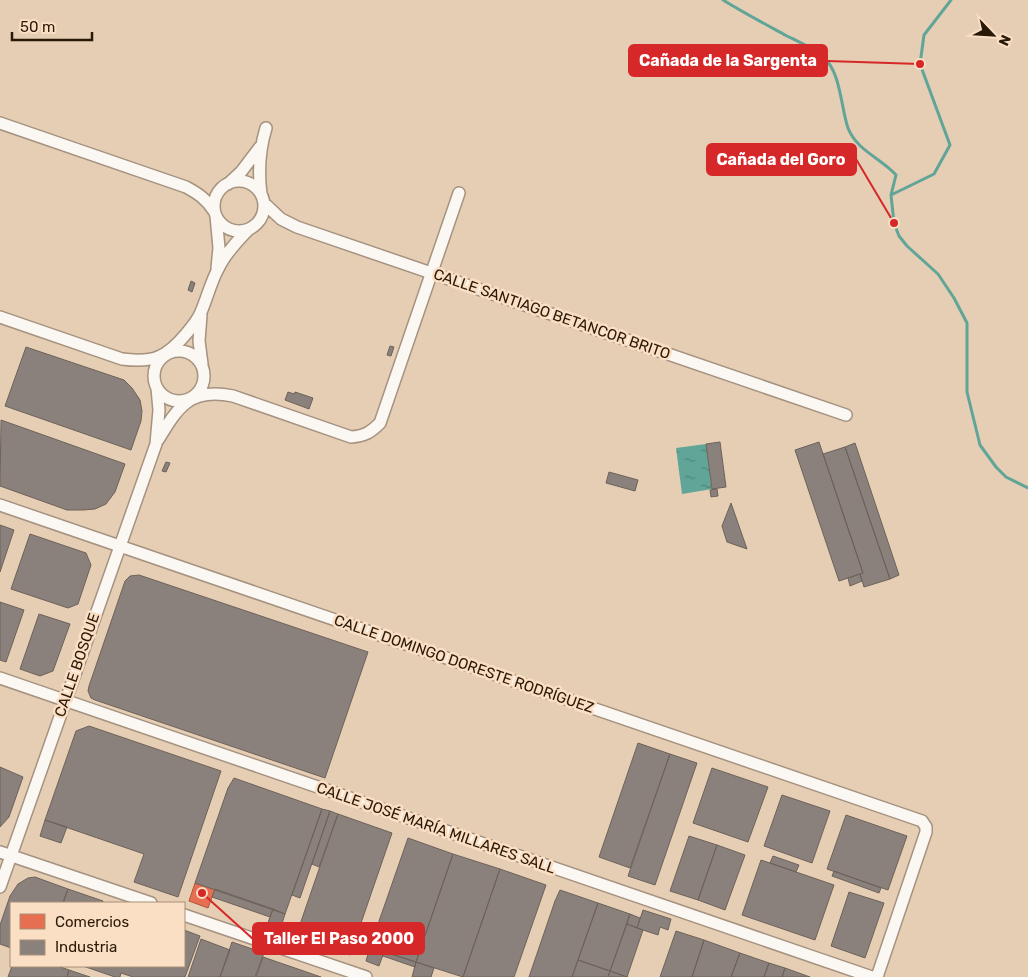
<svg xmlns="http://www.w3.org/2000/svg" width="1028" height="977" viewBox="0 0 1028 977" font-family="Rubik,sans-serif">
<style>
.water{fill:url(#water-ripples)}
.shops{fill:#e76f51;stroke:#ae553b}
.industry{fill:#8a817c;stroke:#6d6259}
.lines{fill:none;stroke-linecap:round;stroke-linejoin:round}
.stream{stroke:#60a597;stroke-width:3}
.street-casing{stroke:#a5927f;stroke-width:14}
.street{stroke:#fbf8f4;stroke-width:11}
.labels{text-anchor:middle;stroke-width:5;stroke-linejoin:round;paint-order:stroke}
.street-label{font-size:15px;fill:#291907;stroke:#fbdfc4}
.leader{fill:none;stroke:#d62828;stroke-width:2}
.callout-dot{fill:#d62828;stroke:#fbdfc4;stroke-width:2}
.callout{fill:#d62828;stroke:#d62828;stroke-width:2}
.callout-label{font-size:16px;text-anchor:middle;font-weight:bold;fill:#fff}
</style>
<defs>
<pattern id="water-ripples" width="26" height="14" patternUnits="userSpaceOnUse" patternTransform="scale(1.25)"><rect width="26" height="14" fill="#60a597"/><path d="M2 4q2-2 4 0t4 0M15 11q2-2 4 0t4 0" fill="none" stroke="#4f8679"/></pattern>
</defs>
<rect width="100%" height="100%" fill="#e6ceb5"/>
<path class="water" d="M706 444 712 489 682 494 676 448Z"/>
<path class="shops" d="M195 883 215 889 208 908 189 901Z"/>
<path class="industry" d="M191 281 195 283 192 292 188 290Z
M390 346 394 347 391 356 387 355Z
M26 347 124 380 132 388 140 400 142 411 141 421 131 450 5 406Z
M288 392 294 394 295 392 313 398 309 409 285 400Z
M1 420 125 464 115 492 106 504 95 509 83 510H67L0 486Z
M720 442 726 487 712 489 706 444Z
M819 442 863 573 839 581 795 450Z
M855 443 899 575 890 579 845 447Z
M845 447 890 579 864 587 860 574 863 573 823 454Z
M166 462 170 463 166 472 162 471Z
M609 472 638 480 635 491 606 483Z
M717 489 718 496 711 497 710 490Z
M731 503 747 549 727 542 722 526Z
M0 525 14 530 0 572Z
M30 534 86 553 91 565 78 604 68 608 11 589Z
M860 574 862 581 850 586 848 578Z
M139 575 368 652 325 778 95 700 91 698 88 691 89 686 125 581 130 576Z
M0 602 24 610 6 662 0 660Z
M39 614 70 624 53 671 40 676 20 669Z
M89 726 221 771 178 897 134 882 144 854 45 820 76 731Z
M638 743 670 754 630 868 599 857Z
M670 754 697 763 655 885 628 876Z
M0 767 23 777 9 817 0 827Z
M712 768 768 787 748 842 693 823Z
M234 778 322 809 285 914 195 883 228 788Z
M782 795 830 811 812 863 764 846Z
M322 809 330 811 300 898 292 895Z
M330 811 338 814 319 867 312 864Z
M338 814 392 833 350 955 296 936Z
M846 815 907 836 888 890 827 869Z
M45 820 67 827 61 843 40 836Z
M689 836 717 845 698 900 670 891Z
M408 838 453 854 416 962 370 947Z
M717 845 745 855 725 910 698 900Z
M453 854 500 869 463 977 416 962Z
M773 856 799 865 796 872 770 863Z
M761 860 834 885 815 940 742 915Z
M500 869 546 885 514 977H463Z
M834 871 881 888 879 893 832 876Z
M35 877 68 889 63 903H11V948L0 944V925L10 896 18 884 28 878Z
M68 889 103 901V903H63Z
M215 889 273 909 270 917 212 897Z
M560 890 598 903 572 977H529L555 901Z
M849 892 884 903 865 958 831 946Z
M598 903 630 914 610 971 578 960Z
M273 909 285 914 279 933 266 928Z
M643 910 671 919 668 930 660 927 658 935 637 928Z
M630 914 640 918 637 928 627 924Z
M627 924 643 930 627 977 610 971Z
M184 930 200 936 185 977H133L121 973 120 977H115L83 966H184Z
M676 931 704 940 692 977H660Z
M201 939 230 950 220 977H188Z
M704 940 740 953 731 977H692Z
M232 942 264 953 255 977H220Z
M370 947 384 952 379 966 366 961Z
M384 952 416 962 415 967 383 956Z
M740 953 769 963 764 977H731Z
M263 957 321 977H256Z
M578 960 610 971 608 977H572Z
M416 962 434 968 431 977H412Z
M769 963 785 968 782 977H764Z
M12 966H58L69 970 67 977H8Z
M785 968 810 977H782Z
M69 970 90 977H67Z
M610 971 627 977H628H608Z"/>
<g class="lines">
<path class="stream" d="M723 0C744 13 765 24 787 36 799 42 813 48 823 57 841 71 841 109 848 128 857 151 881 158 896 175L891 195 894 223 899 236 907 246 938 274 954 298 967 323V392L980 445 996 467 1006 477 1028 488
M891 195 934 174 950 145 920 64 924 35 951 0"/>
<g class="street-casing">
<path id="street" d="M0 123 186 187C199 194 206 199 214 211
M214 206a25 25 0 1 1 50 0a25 25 0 1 1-50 0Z
M228 184 241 172 260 147
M261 194C258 171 259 151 266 128
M264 203 281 219 297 227 846 415
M216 216 219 248 217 268
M201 315 199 341 202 364
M0 317 122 359C153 363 166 358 186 334 192 327 198 320 201 312 207 298 211 282 218 269 225 254 237 241 249 229
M154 376a25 25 0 1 1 50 0a25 25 0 1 1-50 0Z
M158 440C178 407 190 387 233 396L351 437C364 436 370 433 380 423L459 193
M0 505 922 821 926 827V832L877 977
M0 678 872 977
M0 852 151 903
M0 887 156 444 159 410 157 388
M184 915 366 977"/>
</g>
<use href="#street" class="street"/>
</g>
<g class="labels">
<g class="street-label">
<text transform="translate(552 314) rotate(19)" y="5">CALLE SANTIAGO BETANCOR BRITO</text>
<text transform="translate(464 664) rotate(19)" y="5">CALLE DOMINGO DORESTE RODRÍGUEZ</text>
<text transform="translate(77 665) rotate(-71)" y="5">CALLE BOSQUE</text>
<text transform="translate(436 828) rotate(19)" y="5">CALLE JOSÉ MARÍA MILLARES SALL</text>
</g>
</g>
<path class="leader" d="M920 64L827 61M894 223L856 159M202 893L253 939"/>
<g class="callout-dot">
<circle cx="920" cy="64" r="5"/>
<circle cx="894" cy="223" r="5"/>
<circle cx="202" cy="893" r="5"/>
</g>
<g class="callout">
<rect x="629" y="45" width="198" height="31" rx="5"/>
<rect x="707" y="144" width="149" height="31" rx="5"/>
<rect x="253" y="923" width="171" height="31" rx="5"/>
</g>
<g class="callout-label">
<text x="728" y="66">Cañada de la Sargenta</text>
<text x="781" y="165">Cañada del Goro</text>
<text x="339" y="944">Taller El Paso 2000</text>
</g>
<rect x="10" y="902" width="175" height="65" fill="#fbdfc4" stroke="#a79078"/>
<rect x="20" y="914" width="25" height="15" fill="#e76f51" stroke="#a79078"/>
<text x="55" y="927" font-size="15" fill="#291907">Comercios</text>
<rect x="20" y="940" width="25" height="15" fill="#8a817c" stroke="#a79078"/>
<text x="55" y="952" font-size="15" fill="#291907">Industria</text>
<g transform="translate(993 35) rotate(115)" stroke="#fbdfc4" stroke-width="4" paint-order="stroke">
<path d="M0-4L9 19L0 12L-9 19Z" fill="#291907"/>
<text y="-8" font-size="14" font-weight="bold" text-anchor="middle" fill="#291907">N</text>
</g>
<path d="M12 32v8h80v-8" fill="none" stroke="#291907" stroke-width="2.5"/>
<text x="20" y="32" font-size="15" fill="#291907" stroke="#fbdfc4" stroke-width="4" paint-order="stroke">50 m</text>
</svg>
